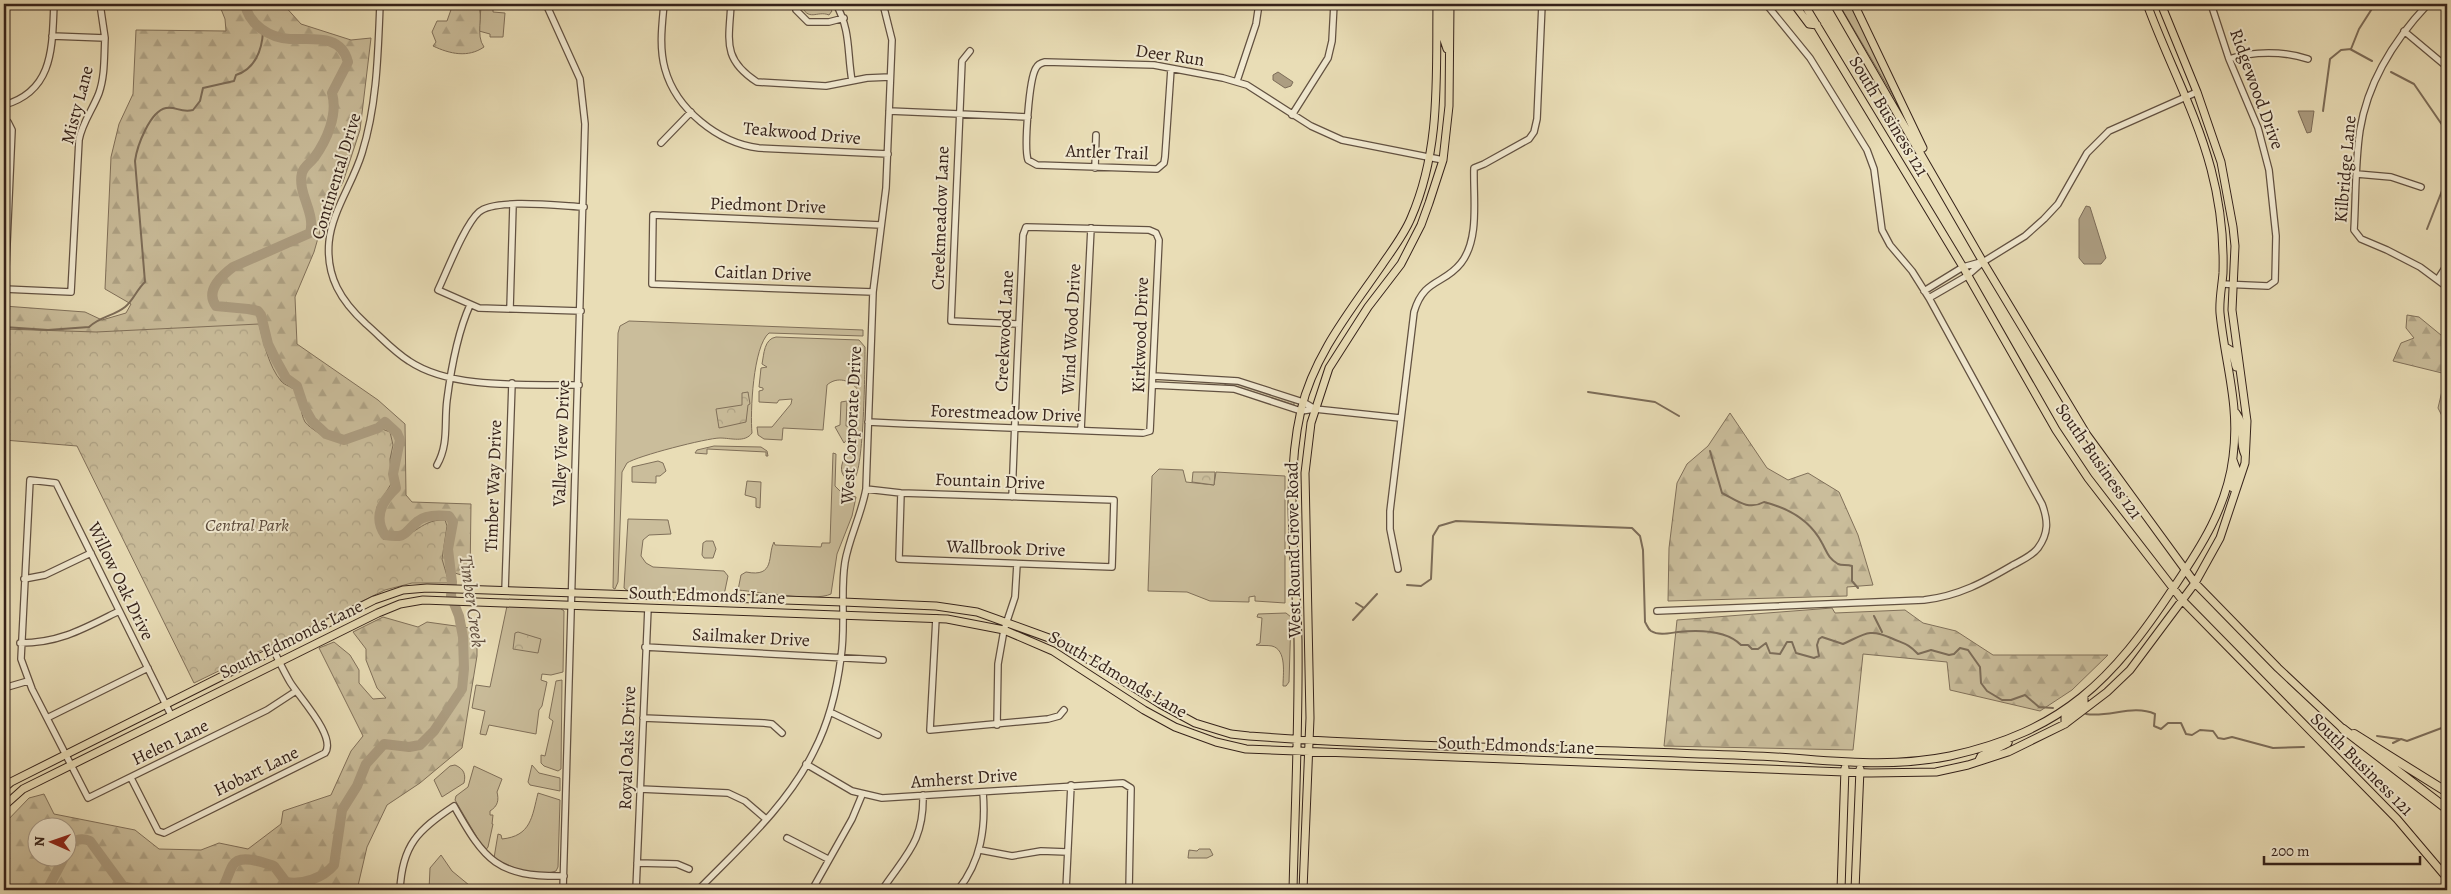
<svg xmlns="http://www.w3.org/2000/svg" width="2451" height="894" viewBox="0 0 2451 894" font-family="Alegreya,serif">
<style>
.green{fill:#cabd9b;stroke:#80705a}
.forest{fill:url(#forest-firs);stroke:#80705a;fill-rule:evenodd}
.park{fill:url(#park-crowns);stroke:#80705a}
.water{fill:#ac9d81;stroke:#7c6c58}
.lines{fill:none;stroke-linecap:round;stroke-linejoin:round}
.stream{stroke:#7c6c58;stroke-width:2}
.river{stroke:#ac9d81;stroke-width:10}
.minor-casing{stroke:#625141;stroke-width:8}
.major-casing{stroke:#35221a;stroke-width:9}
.highway-casing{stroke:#35221a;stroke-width:10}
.minor{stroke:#f1e9d0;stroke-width:5.5}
.major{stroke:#e9ddb6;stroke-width:7}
.highway{stroke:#e9ddb6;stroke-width:8}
.labels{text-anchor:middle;stroke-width:4;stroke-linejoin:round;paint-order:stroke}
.street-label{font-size:18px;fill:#35221a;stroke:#f1e9d0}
.park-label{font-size:18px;font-style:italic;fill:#5a493a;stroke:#f1e9d0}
.water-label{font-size:19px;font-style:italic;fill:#5f4d3e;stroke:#f1e9d0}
</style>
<defs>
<pattern id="forest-firs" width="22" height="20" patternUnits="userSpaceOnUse" patternTransform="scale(1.25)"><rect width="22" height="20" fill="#cabd9b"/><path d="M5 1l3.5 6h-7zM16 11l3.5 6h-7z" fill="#aea285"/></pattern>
<pattern id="park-crowns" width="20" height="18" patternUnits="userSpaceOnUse" patternTransform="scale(1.25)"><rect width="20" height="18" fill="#cabd9b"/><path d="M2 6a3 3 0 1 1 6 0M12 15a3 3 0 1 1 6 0" fill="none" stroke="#aea285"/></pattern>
</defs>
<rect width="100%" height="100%" fill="#e9ddb6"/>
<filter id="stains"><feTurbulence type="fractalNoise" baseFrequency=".004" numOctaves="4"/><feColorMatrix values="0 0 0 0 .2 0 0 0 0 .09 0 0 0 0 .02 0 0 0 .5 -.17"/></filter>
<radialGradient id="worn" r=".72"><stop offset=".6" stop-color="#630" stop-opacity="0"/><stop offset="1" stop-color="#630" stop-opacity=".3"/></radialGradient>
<path class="green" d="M801 4H827L832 11 829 15C817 10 808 23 801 4Z
M1839 4H1853L1898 98 1895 99Z
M481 7H493V12L505 13 503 37H490V34L479 31Z
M629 321 863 330V336L769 333C753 346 750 413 752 433 745 443 731 438 720 438 707 438 637 456 627 463L622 472 618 582 615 589 613 588 618 333 620 326Z
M776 337 859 340 865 347C865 367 864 470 854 479H847C832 468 852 449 855 437 859 423 857 405 858 390 851 380 837 376 827 385L823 430 783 428 782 440 764 439 758 435 757 427H772L791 404 792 399 779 400 777 403 759 402V391L763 390V388L759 387 761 368 767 367 762 364C764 354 764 339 776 337Z
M1225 382 1244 385 1294 402V405L1238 387 1225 385Z
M847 401 846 426 850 427V436L844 443 835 427 840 425 841 402Z
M714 446 761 447 767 451 768 456H766V452L707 449V454L695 453 697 450Z
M833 453 836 454 835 486 842 493 856 497 852 516 837 554 831 594C814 602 760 592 738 590L741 575 746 572C776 578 767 555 774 542L775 545 821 547 822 543H830Z
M658 461 663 463 666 471 660 476H656V483L632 482V467Z
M1159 469 1183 470 1186 482 1214 485 1216 472 1285 476V603L1255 601V596L1249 597V602L1210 601 1187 592 1148 591 1152 476Z
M747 481 761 482 760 508 756 507V498L745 495Z
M628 519 668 520 671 534 649 535 643 540 641 556 646 563 653 567 724 571 728 576 724 595 628 591 624 588Z
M706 541H713L716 549 713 558H704L702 555 703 543Z
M507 606 560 608 564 611 563 672 551 675 542 674 541 680 547 682 542 706 539 710 536 734 489 725 486 735 480 734 485 711 472 708 476 685 490 687Z
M1258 614 1286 613 1291 617 1289 682 1286 686H1283C1283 674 1287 650 1272 646 1267 645 1261 646 1256 645L1260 643 1262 618 1257 617Z
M562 680 561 769 558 771 544 766 541 763V755L545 756 553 721 549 718 556 681Z
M455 765C464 769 466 774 464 783L442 797 434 780 450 766Z
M532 765 539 773 560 778V791L530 785 528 782Z
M474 766 502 779 497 792C499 800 498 806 490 811V815H493L492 824H493L488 847 485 851 455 800 456 796 468 787Z
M538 793 560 800 558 867 556 871C535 878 512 868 494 858L498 834 501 835 502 839C531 836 532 817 538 793Z
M441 855 452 871 475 890H429L430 868Z"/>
<path class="forest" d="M219 4H283L301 24 351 40 371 38 360 130 343 182 324 217 314 252 295 297 297 344 378 400 405 424 406 495 412 502 471 504 470 578 80 448 4 336V306L85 312 102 320 126 313 131 304 105 289 111 157 119 124 133 94 136 30 226 31 225 19Z
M453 4H478C484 16 475 35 484 47 468 58 450 54 433 46L436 42 432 32 437 21H447Z
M2407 315 2419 317 2447 340V426L2438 408 2446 374 2393 361 2401 343 2414 338 2406 328Z
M1730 413 1767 468 1788 480 1808 473 1839 492 1858 535 1873 585 1847 587V596L1668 601 1669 548 1677 483 1687 464 1708 446Z
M1832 608 1835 613 1905 610 1923 623 1956 631 1993 655H2108L2072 690 2040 711 1950 690 1947 662 1863 654 1853 750 1664 746 1677 620Z
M383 617 418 627 427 622 477 629V656L462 748 420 783 387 805 367 847 357 890H4V824L29 798 44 794 54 814 135 830 159 849 201 850 219 843 248 849 281 824 283 811 331 795 351 751 363 736 319 648 334 642 350 655 359 670V683L373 699 386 698 377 688 366 660V649L353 632ZM38 826H68V856H38Z"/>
<path class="park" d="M259 324C263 341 269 367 281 381 285 386 292 386 296 392 301 399 300 413 305 422 308 426 313 429 317 432 339 448 359 437 382 429L390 432 393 445 390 459 391 484 377 507 376 520 383 539C415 542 417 519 445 520L447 526 442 559 449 583H412L385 590 194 683 77 446 4 440V329L96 332Z
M748 392 750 404 748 405 746 422 719 428 716 409 742 405V393Z
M1193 472H1215L1214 485 1192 482Z
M518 632 541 639 538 653 513 649 515 633Z
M1199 849H1210L1213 855 1207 858H1188L1189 850 1197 851Z"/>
<path class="water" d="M1278 72 1293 82 1291 86 1285 88 1273 80V75Z
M2298 111H2314L2311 132 2307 133Z
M2086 206 2090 207 2106 258 2101 264H2084L2079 258V219Z"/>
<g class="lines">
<path class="stream" d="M2444 5 2447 8
M2350 49 2372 61
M2391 72 2414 84 2447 132
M2323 111 2330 59 2341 50 2351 49 2359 29 2375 4
M2427 229 2447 178
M4 327 48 330 89 327C101 316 114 316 125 307 133 301 137 289 145 282L135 161C137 146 150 111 166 108 176 106 180 113 193 110L200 101 203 88 234 81 236 75C255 69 262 50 263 32
M1588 392 1655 402 1679 416
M1710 451 1722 493C1736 500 1748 511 1764 502 1788 508 1810 520 1822 543 1827 552 1828 558 1838 564 1842 566 1847 564 1852 566V581L1858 588
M1407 585 1421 586 1431 579 1433 536 1439 526 1456 521 1632 528 1640 536 1643 550 1645 622C1647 625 1648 629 1651 631 1659 636 1670 633 1678 632 1698 630 1726 630 1741 645H1748L1752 649H1758L1766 643 1770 653 1780 654 1787 642H1792L1796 653 1814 658 1819 656 1817 645 1819 639 1822 637 1843 644C1865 634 1869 628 1891 638 1904 644 1908 643 1918 654L1931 650 1949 655 1954 654 1960 648 1968 650 1980 667 1981 683 1987 691 2002 700H2011L2025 695 2039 707 2053 708
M1356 603 1364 608
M1874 616 1882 632
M1353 620 1377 594
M2086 714C2109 718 2133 704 2155 714L2154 726 2161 729 2168 723H2181L2186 734 2192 735 2200 730 2213 731 2218 738 2224 739 2232 737 2273 748 2304 747
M2377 736 2399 739
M2393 743 2401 739 2407 741 2447 726"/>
<path class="river" d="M68 849C71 840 81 837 90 841L123 886C139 892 156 887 173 890
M47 890 65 856
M221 890C227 882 228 873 233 865 240 853 264 863 274 866L286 882C303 885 323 878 334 865L342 810 357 786 366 764 384 744 409 747 420 745 434 731 462 689 464 669 463 637 459 616 451 596 452 582 448 549 453 522 449 516C440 515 425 515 418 521 404 532 408 539 385 535 373 517 382 501 396 488L393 474 400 440 397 433 385 422 378 428 344 440 326 434 312 421 304 407 297 386 286 378 276 360 268 344 261 315 258 311 248 309 216 306C205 291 221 276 233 267L310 233C316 213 297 193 302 173 304 166 310 163 314 158 327 140 338 115 332 93L348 62C341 33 311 40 290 39 270 38 249 25 245 4"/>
<g class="minor-casing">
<path id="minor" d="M103 4H100L105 38
M369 4H380
M380 4C378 54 377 105 362 153 353 183 332 211 329 242 326 277 341 301 366 324 380 336 393 351 409 361 452 390 527 384 579 385
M546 4 580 79 585 124 563 890
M664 4C662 25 659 48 665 69 676 109 718 143 759 148L888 154
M731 4C729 41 722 59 757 82L826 86 867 78 890 77
M795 4 796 10 808 22H829L844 18
M836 4C851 31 847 52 852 81
M2211 4 2229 59 2258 128 2269 170 2276 236 2275 281 2268 286 2222 284
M2428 4C2394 40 2368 81 2360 130 2355 163 2356 197 2354 230L2361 239 2387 250 2420 267 2447 287
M2404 31 2447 67
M970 51 962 61 951 321 1019 324
M2229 59C2253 51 2284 51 2308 59
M1171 69 1165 157 1164 163 1157 169 1037 165 1028 160C1024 148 1029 79 1036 68 1038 64 1041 63 1045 62L1154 65 1223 78 1247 85 1311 126 1342 140 1443 160
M1237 81 1256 24 1259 4
M4 105C54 91 52 47 54 4
M889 111 1028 117
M1292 115 1328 58 1332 41 1334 4
M4 120 8 122 12 130 5 289
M661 143 691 112
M1095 168 1096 135
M2357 174 2391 177 2421 187
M2438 279 2447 265
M4 289 71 292 79 140C82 123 93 109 99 93 105 76 104 57 105 38L52 36
M1924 291 1963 267 1981 262
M873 292 652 284 653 215 881 225
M1929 298 1967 276 1983 262 2025 236 2044 219 2058 204 2087 153 2109 131 2197 92
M510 309 513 205
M581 311 479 308 438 290C447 271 465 224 479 212 494 198 561 206 584 207
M1154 376 1238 381 1303 402 1315 409
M1153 385 1234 389 1301 411 1315 409 1400 418
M868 422 909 424H912C989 427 1066 430 1143 433L1150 431 1159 240 1156 233 1149 230 1026 227 1023 235C1019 322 1015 410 1012 497
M1081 430 1091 228
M437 465C449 444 444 423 447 400 451 369 457 334 470 305
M866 489 901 493 1114 500 1112 567 899 559 901 493
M1398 569 1390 529V511L1414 312C1424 278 1444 285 1461 263 1480 239 1473 197 1474 168L1484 164 1529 139 1534 132 1537 119 1542 4
M24 579 45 575 91 553
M505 591 512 383
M1657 611 1924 600C1959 596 1984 582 2013 565 2022 560 2032 556 2038 548 2049 533 2048 520 2042 504L1929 298 1912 271 1890 245 1882 230 1874 169 1867 150 1810 58 1766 4
M936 618 930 730 1048 719 1059 716 1064 710
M20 643C60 643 85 628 119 611
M645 647 883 660
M4 688 28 681
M830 712 878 735
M171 715 56 483 30 480 21 659 32 689 88 798 267 710 296 691
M47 718 148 668
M643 718 764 723 772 724 782 733
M997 725 998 664 1004 630 1015 597 1017 564
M806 764 852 791 882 798 1123 783 1131 788 1129 890
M131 778 158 831 164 833 325 753C337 737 299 697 290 682 284 672 279 661 274 651
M640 789 728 793 745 801 766 819
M787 838 828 859
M980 850 1012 856 1041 851 1067 852
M637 863 677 864 689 869
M400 890C402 845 418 830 454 806 485 861 497 877 564 876
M636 890 648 608
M698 890C740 847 787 806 814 751 829 722 837 689 841 657 846 625 840 593 845 562 849 538 861 516 866 489L873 292 886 188 892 40 883 4
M812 890 852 819 862 795
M882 890C906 854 924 842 923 795
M958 890C981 861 986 828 983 792
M1066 890 1071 785"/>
</g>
<g class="major-casing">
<path id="major" d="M1444 4 1443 37 1447 49
M1794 4 1809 24 1817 25
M1804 4 1963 267 2056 430 2088 478 2183 601 2397 819 2447 878
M1834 4 1983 262 2087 435 2195 583 2278 668 2343 729
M1854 4 1923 148
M2227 348 2232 351 2236 367
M2236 413C2246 426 2238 441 2245 455
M2233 488 2237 471 2233 460
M2065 724V717L2084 702V696
M1979 760 1981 756 2008 743 2009 739
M4 788 11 782 374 600 403 590 427 588 843 602 936 606 977 612 1060 642 1160 704 1195 723 1231 734 1249 736C1399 747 1550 748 1700 754 1735 755 1770 756 1805 759 1854 763 1901 766 1950 756 2063 731 2112 681 2174 587 2201 547 2227 507 2233 457 2240 404 2225 364 2220 313 2219 300 2222 286 2223 273 2224 238 2220 203 2211 169 2196 112 2167 59 2147 4
M4 806 23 789 378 613 400 604 423 600 947 619 1004 630 1053 651 1144 710 1175 727 1216 742 1246 749 1871 773 1936 772 1968 765 2008 752 2065 724 2107 692 2130 670 2195 583 2220 538 2245 463 2247 421 2232 310 2235 246 2233 227 2221 162 2197 92 2161 4
M1293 890C1295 807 1299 724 1298 640 1296 564 1284 485 1301 410 1314 355 1351 310 1382 265 1392 250 1404 235 1411 218 1441 149 1436 77 1437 4
M1303 890 1310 718 1305 473 1311 423 1329 368 1368 307 1401 264 1421 225 1429 203 1443 160 1449 106 1450 4
M1841 890 1845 768
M1855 890 1860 769"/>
</g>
<g class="highway-casing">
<path id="highway" d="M2343 729 2447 809
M2354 734 2447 792"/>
</g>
<use href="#minor" class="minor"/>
<use href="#major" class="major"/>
<use href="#highway" class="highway"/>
</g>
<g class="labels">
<g class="street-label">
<text transform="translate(1170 55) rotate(8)" y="6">Deer Run</text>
<text transform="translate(2257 89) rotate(70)" y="6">Ridgewood Drive</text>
<text transform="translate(77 105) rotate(-75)" y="6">Misty Lane</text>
<text transform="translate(1889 116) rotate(59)" y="6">South Business 121</text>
<text transform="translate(802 133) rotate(5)" y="6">Teakwood Drive</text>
<text transform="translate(1107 152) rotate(2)" y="6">Antler Trail</text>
<text transform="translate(2345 169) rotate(-85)" y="6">Kilbridge Lane</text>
<text transform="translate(336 176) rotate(-73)" y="6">Continental Drive</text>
<text transform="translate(768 205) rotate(2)" y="6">Piedmont Drive</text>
<text transform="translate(940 218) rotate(-88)" y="6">Creekmeadow Lane</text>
<text transform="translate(763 273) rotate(2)" y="6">Caitlan Drive</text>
<text transform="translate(1071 329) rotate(-87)" y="6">Wind Wood Drive</text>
<text transform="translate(1004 331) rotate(-87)" y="6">Creekwood Lane</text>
<text transform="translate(1140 335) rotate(-88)" y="6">Kirkwood Drive</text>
<text transform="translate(1006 413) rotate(2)" y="6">Forestmeadow Drive</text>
<text transform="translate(851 425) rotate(-87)" y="6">West Corporate Drive</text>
<text transform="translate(561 443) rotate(-88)" y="6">Valley View Drive</text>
<text transform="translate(2099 461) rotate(55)" y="6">South Business 121</text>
<text transform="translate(990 481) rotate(2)" y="6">Fountain Drive</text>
<text transform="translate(493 486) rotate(-88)" y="6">Timber Way Drive</text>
<text transform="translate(1006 548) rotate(2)" y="6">Wallbrook Drive</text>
<text transform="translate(1293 550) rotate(-91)" y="6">West Round Grove Road</text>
<text transform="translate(121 581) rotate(64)" y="6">Willow Oak Drive</text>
<text transform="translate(707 595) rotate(2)" y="6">South Edmonds Lane</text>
<text transform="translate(751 637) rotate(3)" y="6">Sailmaker Drive</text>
<text transform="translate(291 639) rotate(-26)" y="6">South Edmonds Lane</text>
<text transform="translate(1118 674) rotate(30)" y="6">South Edmonds Lane</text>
<text transform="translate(170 742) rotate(-26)" y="6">Helen Lane</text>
<text transform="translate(1516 745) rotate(2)" y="6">South Edmonds Lane</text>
<text transform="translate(627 748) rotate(-88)" y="6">Royal Oaks Drive</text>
<text transform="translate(2362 764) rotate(45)" y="6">South Business 121</text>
<text transform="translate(256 771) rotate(-26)" y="6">Hobart Lane</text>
<text transform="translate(964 778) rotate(-4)" y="6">Amherst Drive</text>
</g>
<g class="park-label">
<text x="247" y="531">Central Park</text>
</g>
<g class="water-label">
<text transform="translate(473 601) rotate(82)" y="7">Timber Creek</text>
</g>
</g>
<rect width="2451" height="894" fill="none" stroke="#e9ddb6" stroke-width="20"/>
<rect x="5" y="5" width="2441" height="884" fill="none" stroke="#35221a" stroke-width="2.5"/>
<rect x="10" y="10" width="2431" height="874" fill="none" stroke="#35221a"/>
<g transform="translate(52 842) rotate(272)"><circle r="24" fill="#f1e9d0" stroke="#a69987"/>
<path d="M0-4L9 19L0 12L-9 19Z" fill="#8f2418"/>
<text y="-8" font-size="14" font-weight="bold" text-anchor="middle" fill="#35221a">N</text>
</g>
<path d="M2264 856v8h156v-8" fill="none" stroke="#35221a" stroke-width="2.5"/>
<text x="2271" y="856" font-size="15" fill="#35221a" stroke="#f1e9d0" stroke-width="4" paint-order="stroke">200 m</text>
<rect width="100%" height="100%" filter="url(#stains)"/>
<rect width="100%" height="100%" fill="url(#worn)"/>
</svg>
